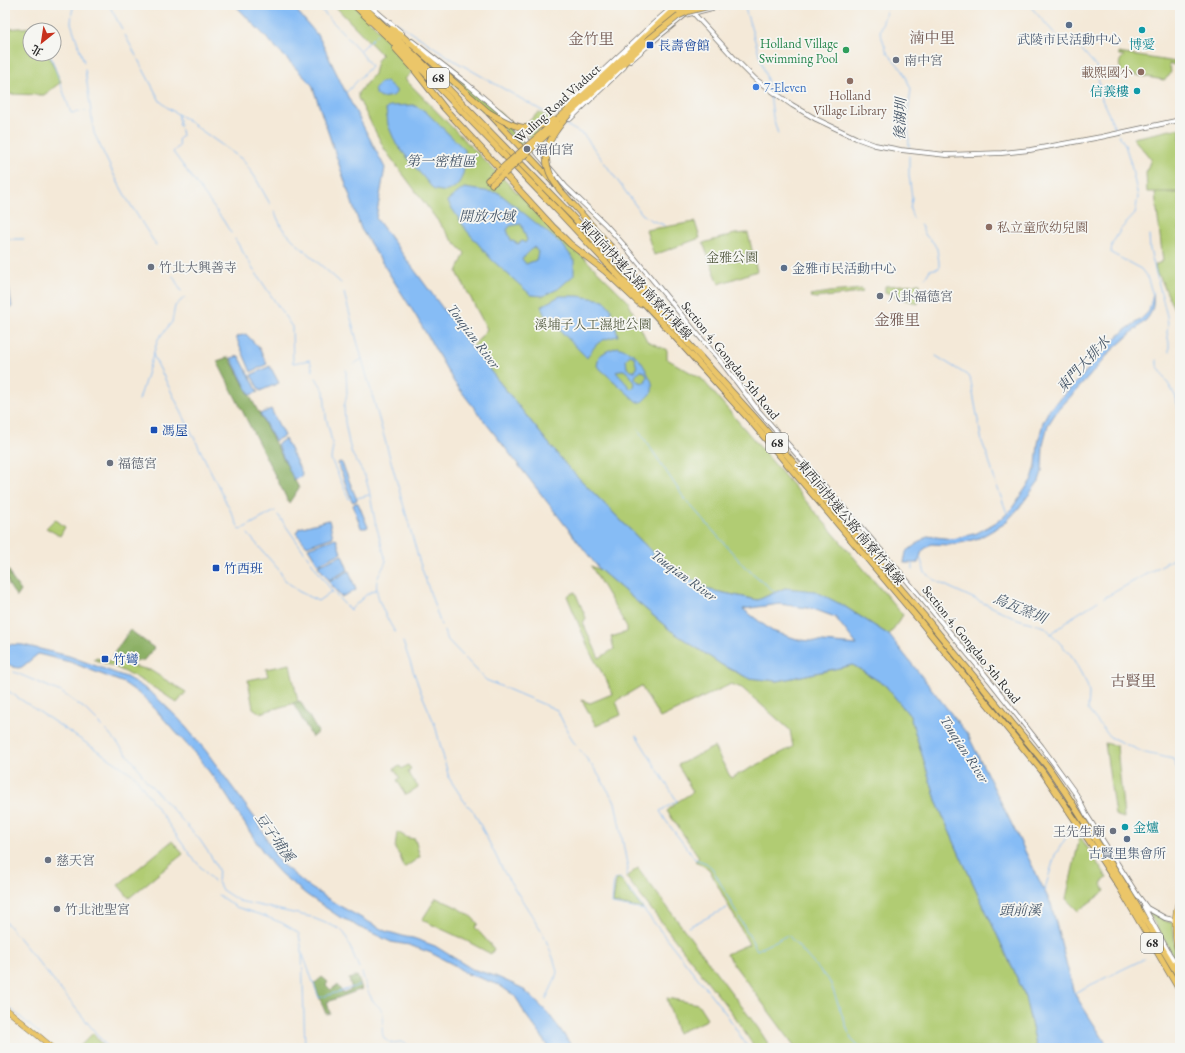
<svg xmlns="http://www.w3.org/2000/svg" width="1185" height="1053" viewBox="0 0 1185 1053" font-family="'EB Garamond','Noto Serif TC',serif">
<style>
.green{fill:#b1cc73;stroke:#6e7c4f}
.forest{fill:#8cb065;stroke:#5c6e48}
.water{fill:#86bcf5;stroke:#587490;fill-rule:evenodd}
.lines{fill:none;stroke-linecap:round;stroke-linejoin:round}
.stream{stroke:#86bcf5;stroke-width:1}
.minor-casing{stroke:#716e68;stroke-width:5.5}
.major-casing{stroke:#716e68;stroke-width:6}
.highway-casing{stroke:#716e68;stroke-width:7}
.minor{stroke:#fff;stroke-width:4}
.major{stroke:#ebc669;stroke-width:5}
.highway{stroke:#ebc669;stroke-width:5.5}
.highway-bridge-casing{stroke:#716e68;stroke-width:7;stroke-linecap:butt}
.highway-bridge{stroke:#ebc669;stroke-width:5.5}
.service-dot{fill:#5c6f8a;stroke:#f6f6f2;stroke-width:1.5}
.culture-dot{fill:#0f9aa8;stroke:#f6f6f2;stroke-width:1.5}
.transit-dot{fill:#1a4fb4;stroke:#f6f6f2;stroke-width:1.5}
.leisure-dot{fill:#2e9e5b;stroke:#f6f6f2;stroke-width:1.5}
.worship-dot{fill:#6b7280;stroke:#f6f6f2;stroke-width:1.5}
.education-dot{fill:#8d6e63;stroke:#f6f6f2;stroke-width:1.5}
.shop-dot{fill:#3f7fe0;stroke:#f6f6f2;stroke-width:1.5}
.labels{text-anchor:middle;stroke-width:3.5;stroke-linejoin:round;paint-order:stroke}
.shield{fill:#f6f6f2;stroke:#686867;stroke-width:1}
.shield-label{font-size:12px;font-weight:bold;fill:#2b2b2b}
.service-label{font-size:13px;fill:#4e5e75;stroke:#f6f6f2}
.leisure-label{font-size:13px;fill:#27864d;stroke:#f6f6f2;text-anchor:end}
.culture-label{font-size:13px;fill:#0d838f;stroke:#f6f6f2}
.transit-label{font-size:13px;fill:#164399;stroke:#f6f6f2;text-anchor:start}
.worship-label{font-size:13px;fill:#5b616d;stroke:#f6f6f2;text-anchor:start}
.education-label{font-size:13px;fill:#785e54;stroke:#f6f6f2;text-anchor:end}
.shop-label{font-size:13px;fill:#366cbe;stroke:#f6f6f2;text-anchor:start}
.street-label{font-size:13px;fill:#2b2b2b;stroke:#f6f6f2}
.park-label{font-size:13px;fill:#535b41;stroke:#f6f6f2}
.water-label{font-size:14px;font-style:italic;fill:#465668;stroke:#f6f6f2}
.quarter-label{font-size:15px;fill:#6f554e;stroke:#f6f6f2}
</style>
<rect width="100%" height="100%" fill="#f6f6f2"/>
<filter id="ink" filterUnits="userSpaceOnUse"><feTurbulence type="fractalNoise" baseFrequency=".025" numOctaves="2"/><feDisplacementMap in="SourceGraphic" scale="8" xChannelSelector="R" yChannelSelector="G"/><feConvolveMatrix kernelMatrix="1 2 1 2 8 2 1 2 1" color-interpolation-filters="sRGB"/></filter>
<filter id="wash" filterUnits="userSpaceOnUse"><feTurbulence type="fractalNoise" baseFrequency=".012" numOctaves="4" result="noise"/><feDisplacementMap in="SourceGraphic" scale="16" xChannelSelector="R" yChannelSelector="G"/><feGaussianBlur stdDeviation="0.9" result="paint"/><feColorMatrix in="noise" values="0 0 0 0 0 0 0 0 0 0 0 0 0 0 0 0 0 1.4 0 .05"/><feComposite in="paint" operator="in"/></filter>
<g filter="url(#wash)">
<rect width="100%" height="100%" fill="#f4e9d8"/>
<path class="green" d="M334 5H354L416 68 405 79 487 163 627 300 647 341 667 350V359L702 379 903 615 889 635 844 606 785 588 758 600 710 590 663 563 566 465 472 348 487 329 457 272 465 253 452 240 385 150 358 98V93L374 74 377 61 382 55Z
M36 27 37 30H30V54H48L61 82 44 95 5 94V29Z
M416 46 463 82 509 121 526 141 520 145 475 103 418 54Z
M1118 53 1176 62V65L1169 64 1171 71 1169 76 1164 80 1123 73C1119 67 1117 62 1124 56L1119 55Z
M539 112 553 120 531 139 522 127Z
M1180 128V192H1147L1146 172 1151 159 1133 138Z
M1155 193H1180V346L1177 309H1174L1160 277 1157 275 1155 265 1163 261Z
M695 222 700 238 654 255 646 230Z
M748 233 757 271 719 284 703 243 735 234Z
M920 284 918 304 885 292V286Z
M862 289 863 292 852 294 816 298 811 297 810 295 830 292Z
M55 519 65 527 60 536 46 528Z
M591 566 600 570 670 630 722 665 748 678 778 681 853 665 885 685 910 716 937 803 959 853 1024 993 1037 1048H796L726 954 749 944 709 869 695 861 699 857 667 811 677 802 693 792 678 765 714 747 731 778 793 747 790 730 742 688 731 684 660 718 641 686 616 701 621 715 596 726 582 700 590 703 612 694 607 681 591 654 567 596 575 592 586 618 583 623 599 658 614 649 611 637 627 632V627Z
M96 658 150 670 164 679 186 692 177 703 161 692 134 676 112 666 93 659Z
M290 664 298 702 260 713 253 708 248 680 268 676 266 669Z
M1105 743 1117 746 1124 818 1115 815Z
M408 765 411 770 408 772 418 787 406 795 397 780 400 778 394 769 400 766 402 769Z
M397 832 408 838 415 839 420 857 404 868 400 856 395 849Z
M1080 836 1107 878 1101 883 1105 891 1078 911 1066 899Z
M172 841 183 854 129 898 118 885Z
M638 868 758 1028 771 1048H755L732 1013 626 877Z
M620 879 643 909 613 903 616 880Z
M436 898C450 904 469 911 478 924L475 927 494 949 491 954 461 938 422 920Z
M1147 910 1165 921 1173 923 1177 963Z
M667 998 698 1004 707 1018 705 1021 677 1033Z
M93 1033 105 1048H78Z"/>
<path class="forest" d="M229 357 299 488 289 503 217 361Z
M8 570 10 572 11 577 21 591 17 597C10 587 6 584 8 570Z
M130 630 154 648 143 661H135L112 656Z
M300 701 318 732 312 737 293 703Z
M357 976 362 989 327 1002 330 1013 326 1014 314 984 322 977 328 982 326 985 331 990 337 985 343 993 352 989 349 979Z"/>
<path class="water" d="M235 5H292L319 37 346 93 385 168 376 218 472 348 566 465 663 563 710 590 758 600 785 588 815 591 844 606 889 635 968 735 1051 904 1074 993 1109 1048H1037L1024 993 959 853 937 803 910 716 885 685 853 665 778 681 748 678 722 665 670 630 600 570 454 382 416 316 361 229 312 85ZM780 604 813 609 835 617 857 645 800 640 772 631 743 609Z
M386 81 396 90V93L393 96 381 98 376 94 374 90 380 83Z
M413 105 425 111 465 150C465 165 465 186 447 191 443 192 438 190 434 190L396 144 388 125 386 109 390 106Z
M464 188 499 193 563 245 574 260V275L558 289 543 296 531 295 492 260 467 231 447 201ZM521 224 527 240 525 243 522 241 518 244 511 240 507 230 510 226ZM534 247 538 252 536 260 526 264 522 259Z
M8 282 12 307 5 309V283Z
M1153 295C1154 305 1153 312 1146 320L1110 352 1087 379 1057 411 1048 425 1043 444 1042 472 1039 481 1019 508 1004 524 979 538 965 542 949 545 931 544 922 551 918 563H904L906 552 927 536 953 539 977 533 1000 520 1010 511 1032 479 1036 466 1038 444 1043 422 1049 410 1083 375 1105 348 1125 330 1140 320 1149 311Z
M560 296H578L604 300 611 309 618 336C599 340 597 342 587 358L544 314 541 306Z
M246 334 259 348 267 364 251 372 236 337Z
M618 347C636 354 639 356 648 374 652 382 653 382 652 392L642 402H637L597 366 599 356 607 351ZM630 355 634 357 637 368 635 371H631L627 368 626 359ZM620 370H624L630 375 635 383 634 387 631 389 616 372ZM641 371 645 372 647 377 645 382C641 383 637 382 635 378L637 373Z
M239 356 258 392 250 395 231 358Z
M270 366 279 383 260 391 251 375Z
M271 409 284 436 275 441 260 414Z
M285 439 302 473 301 477 294 480 277 444Z
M340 462 342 463 357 500 353 502 352 501 338 463Z
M355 503H358L368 527 366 528H361L353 505Z
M329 520 333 537 307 546 296 533 299 528Z
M336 538 341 553 318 564 308 548Z
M342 555 348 570 329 580 318 566Z
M349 571 356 590 341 597 329 582Z
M5 644 23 645 69 656 126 677 140 685 154 695 179 719 206 751 257 821 279 862 295 875 308 886 338 905 385 931 406 937 413 938 435 946 472 969 495 976 522 988 547 1012 560 1029 573 1048H548L541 1035 525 1014 520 1004 514 995 509 992 499 985 480 978 467 974 454 965 431 953 409 945 391 942 370 932 358 927 349 921 341 918 307 895 281 874 271 863 257 843 225 793 199 758 145 698 124 683 70 662 38 654 22 667C16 670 10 665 5 662Z"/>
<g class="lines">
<path class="stream" d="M74 5 72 12 71 23 84 62
M109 5 122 29
M317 5 360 51 371 66 345 94
M744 5 769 86
M888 5 880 32 887 52 903 71 911 89 908 113 909 147
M1029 5 1056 35 1081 49 1096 66 1102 100 1117 132
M391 19 455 61 553 117
M40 27 41 30
M125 35 160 101 168 108 184 118 243 160 255 177 270 204
M360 51 377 34
M50 54 71 113 86 111
M85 69 94 133 114 175 127 199 156 245
M770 94 773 117 778 134
M178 115 182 136 178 140 180 145 173 152 223 220 231 233
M564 124 584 135 642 214 651 220 664 225
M1119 135 1125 145 1131 164 1138 197 1135 214 1121 229 1112 244 1111 253 1141 269 1147 277 1153 295 1149 310
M909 156V175L912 198 910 209 913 218
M274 211 282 228 296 243 341 283
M920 224 926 236 933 242 937 249 939 262V268L930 270 925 278
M1149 235 1150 250 1167 316 1168 325 1167 333 1169 343V352
M5 239H24
M235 239 254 270 292 327 293 363 310 360 313 371
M173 276 181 291
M344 293 362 359 354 364
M153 355 240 530 275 511
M936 356 970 377 982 442 988 457 995 481 1007 513
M362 359 419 560 441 625
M1157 360V365L1176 397 1180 417
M346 370 347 394 344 407 345 422 349 443 352 454 365 476 369 490 375 521 386 561C384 567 378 575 377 581 374 596 387 619 395 632
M316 378 324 391 326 417 333 446 331 459 349 499H352
M139 400 153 355 158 339 172 322 175 306 185 297
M637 428 684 498 745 567 775 592
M357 498 369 495
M278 515 332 591
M248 534 279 570 284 579 298 591 318 601 332 591 350 610 367 594 377 589
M920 557 925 573 938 582 1018 619 1045 627 1071 655 1087 684 1089 693 1088 710 1110 737 1145 753 1173 759 1179 773H1180
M913 570V563
M1104 598 1180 555
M444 631 446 638 486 680 557 710 572 740 576 745
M1051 634 1071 618 1098 601
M403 642 420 690 435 725 449 778 464 801 474 812 504 872 543 933 554 960 557 972 554 982 546 999
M14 672 61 692 85 709 109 733 137 766 145 779 200 840 212 858 219 872 217 880 222 890 239 901 311 917
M5 689 134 775 191 856 214 882
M636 735 677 801 660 811 666 821 695 859 706 863 712 868 757 950 788 935 830 982 851 1039 860 1048
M580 750 596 771 615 802 628 869 626 875
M1044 892 1055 855 1067 836 1070 826 1075 824
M218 895 236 907 264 916 282 923 294 930 299 934 302 952 305 1048
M644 910 612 904 614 880 620 878 644 910 727 1015 748 1048
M313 918 340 929 345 934 359 968
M5 921 108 1048
M688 927 727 908
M303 955 319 998 360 985
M362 973C365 981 367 992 372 999 375 1005 382 1007 383 1014 384 1023 378 1037 389 1042 393 1044 397 1042 401 1042 405 1043 409 1046 412 1048
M1074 993 1144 959
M10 1008 40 1034"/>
</g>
</g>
<g filter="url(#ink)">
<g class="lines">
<g class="minor-casing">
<path id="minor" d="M369 5 402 33
M686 5 736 60 755 79 792 105 816 119 856 138 875 145 901 150 946 155 1002 153 1030 150 1101 137 1180 120
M412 41 466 83 511 121
M630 61 652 42 685 15 724 5
M561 117V110L654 23 675 5
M564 119H570L624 67
M510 121 566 187 605 224 623 244 694 330 723 364 757 409 894 565 991 682 1042 747 1076 794 1086 814 1138 896 1147 908 1165 918 1177 921
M1144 907 1169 953 1179 968"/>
</g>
<g class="major-casing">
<path id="major" d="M1180 897C1171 919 1176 946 1180 968
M1180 916V927
M5 1008 53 1048"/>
</g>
<g class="highway-casing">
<path id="highway" d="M354 5 425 73 562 215 656 316 754 425 920 621 1042 771 1096 851 1120 888 1180 991
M362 5 434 74 490 132 571 215 660 312 758 421 925 617 1048 767 1067 795 1120 878 1180 978
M664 25 679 11
M392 29 400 34 488 112 554 183
M395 48 413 68 445 109 554 228 570 244 605 271 640 304
M568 110 670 13 683 5
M570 113 651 38
M488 180 500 170
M492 184 504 174
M611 247 654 301"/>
</g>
<use href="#minor" class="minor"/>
<use href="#major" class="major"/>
<use href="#highway" class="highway"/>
<g class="highway-bridge-casing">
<path id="highway-bridge" d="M679 11 697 5
M647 41 678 16 689 11 713 5
M488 112C512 126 526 135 553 120
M570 113C547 140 535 158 560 190L611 247
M500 170 568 110
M504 174 558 124"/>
</g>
<use href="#highway-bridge" class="highway-bridge"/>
</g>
</g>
<g class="service-dot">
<circle cx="1069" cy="25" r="4"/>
<circle cx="784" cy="268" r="4"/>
<circle cx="1127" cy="839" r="4"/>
</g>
<g class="culture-dot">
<circle cx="1142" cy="30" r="4"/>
<circle cx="1137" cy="91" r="4"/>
<circle cx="1125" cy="827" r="4"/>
</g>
<g class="transit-dot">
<rect x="646" y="41" width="8" height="8" rx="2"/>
<rect x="150" y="426" width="8" height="8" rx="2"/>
<rect x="212" y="564" width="8" height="8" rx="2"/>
<rect x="101" y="655" width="8" height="8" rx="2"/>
</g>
<circle class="leisure-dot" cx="846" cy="50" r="4"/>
<g class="worship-dot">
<circle cx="896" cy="60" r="4"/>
<circle cx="527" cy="149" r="4"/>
<circle cx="151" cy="267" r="4"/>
<circle cx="880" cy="296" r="4"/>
<circle cx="110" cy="463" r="4"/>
<circle cx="1113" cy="831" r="4"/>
<circle cx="48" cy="860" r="4"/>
<circle cx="57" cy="909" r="4"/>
</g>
<g class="education-dot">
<circle cx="1141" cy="72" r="4"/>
<circle cx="850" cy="81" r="4"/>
<circle cx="989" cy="227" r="4"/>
</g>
<circle class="shop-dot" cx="756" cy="87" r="4"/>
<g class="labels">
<g class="shield">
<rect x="427" y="68" width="22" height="20" rx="3"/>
<rect x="766" y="433" width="22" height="20" rx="3"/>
<rect x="1141" y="933" width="22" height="20" rx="3"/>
</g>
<g class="shield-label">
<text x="438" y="82">68</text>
<text x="777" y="447">68</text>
<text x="1152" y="947">68</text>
</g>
<g class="service-label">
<text x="1069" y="44">武陵市民活動中心</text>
<text x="792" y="273" text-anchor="start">金雅市民活動中心</text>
<text x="1127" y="858">古賢里集會所</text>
</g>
<g class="leisure-label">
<text x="838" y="48">Holland Village<tspan x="838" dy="15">Swimming Pool</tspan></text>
</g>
<g class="culture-label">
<text x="1142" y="49">博愛</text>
<text x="1129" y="96" text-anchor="end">信義樓</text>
<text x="1133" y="832" text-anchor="start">金爐</text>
</g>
<g class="transit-label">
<text x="658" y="50">長壽會館</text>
<text x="162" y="435">馮屋</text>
<text x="224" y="573">竹西班</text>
<text x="113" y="664">竹彎</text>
</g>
<g class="worship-label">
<text x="904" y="65">南中宮</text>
<text x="535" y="154">福伯宮</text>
<text x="159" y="272">竹北大興善寺</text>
<text x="888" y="301">八卦福德宮</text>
<text x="118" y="468">福德宮</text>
<text x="1105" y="836" text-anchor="end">王先生廟</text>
<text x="56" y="865">慈天宮</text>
<text x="65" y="914">竹北池聖宮</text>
</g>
<g class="education-label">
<text x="1133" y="77">載熙國小</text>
<text x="850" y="100" text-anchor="middle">Holland<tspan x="850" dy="15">Village Library</tspan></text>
<text x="997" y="232" text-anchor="start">私立童欣幼兒園</text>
</g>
<g class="shop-label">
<text x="764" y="92">7-Eleven</text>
</g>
<g class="street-label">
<text transform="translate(557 103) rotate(-42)" y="5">Wuling Road Viaduct</text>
<text transform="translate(636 279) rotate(47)" y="5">東西向快速公路 南寮竹東線</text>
<text transform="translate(731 360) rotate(51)" y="5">Section 4, Gongdao 5th Road</text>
<text transform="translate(851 522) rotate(50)" y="5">東西向快速公路 南寮竹東線</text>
<text transform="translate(972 644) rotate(51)" y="5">Section 4, Gongdao 5th Road</text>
</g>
<g class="park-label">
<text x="732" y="262">金雅公園</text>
<text x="593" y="329">溪埔子人工濕地公園</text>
</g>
<g class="water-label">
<text transform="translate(900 119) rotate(-88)" y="5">後湖圳</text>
<text x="441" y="166">第一密植區</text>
<text x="487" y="221">開放水域</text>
<text transform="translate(474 336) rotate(53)" y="5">Touqian River</text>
<text transform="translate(1083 364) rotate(-47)" y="5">東門大排水</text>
<text transform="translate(684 575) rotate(36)" y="5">Touqian River</text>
<text transform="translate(1020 608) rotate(23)" y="5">烏瓦窯圳</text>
<text transform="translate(965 749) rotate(57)" y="5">Touqian River</text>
<text transform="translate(275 837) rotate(55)" y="5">豆子埔溪</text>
<text x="1020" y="915">頭前溪</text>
</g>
<g class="quarter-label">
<text x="932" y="43">湳中里</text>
<text x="591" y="44">金竹里</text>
<text x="897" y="325">金雅里</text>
<text x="1133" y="686">古賢里</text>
</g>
</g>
<rect width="1185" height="1053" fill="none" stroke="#f6f6f2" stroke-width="20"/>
<g transform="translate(42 42) rotate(210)"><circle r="19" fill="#f6f6f2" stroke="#a5a5a2"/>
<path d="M0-3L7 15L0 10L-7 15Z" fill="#c8321e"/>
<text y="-6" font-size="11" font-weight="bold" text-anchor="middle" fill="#2b2b2b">北</text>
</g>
</svg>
